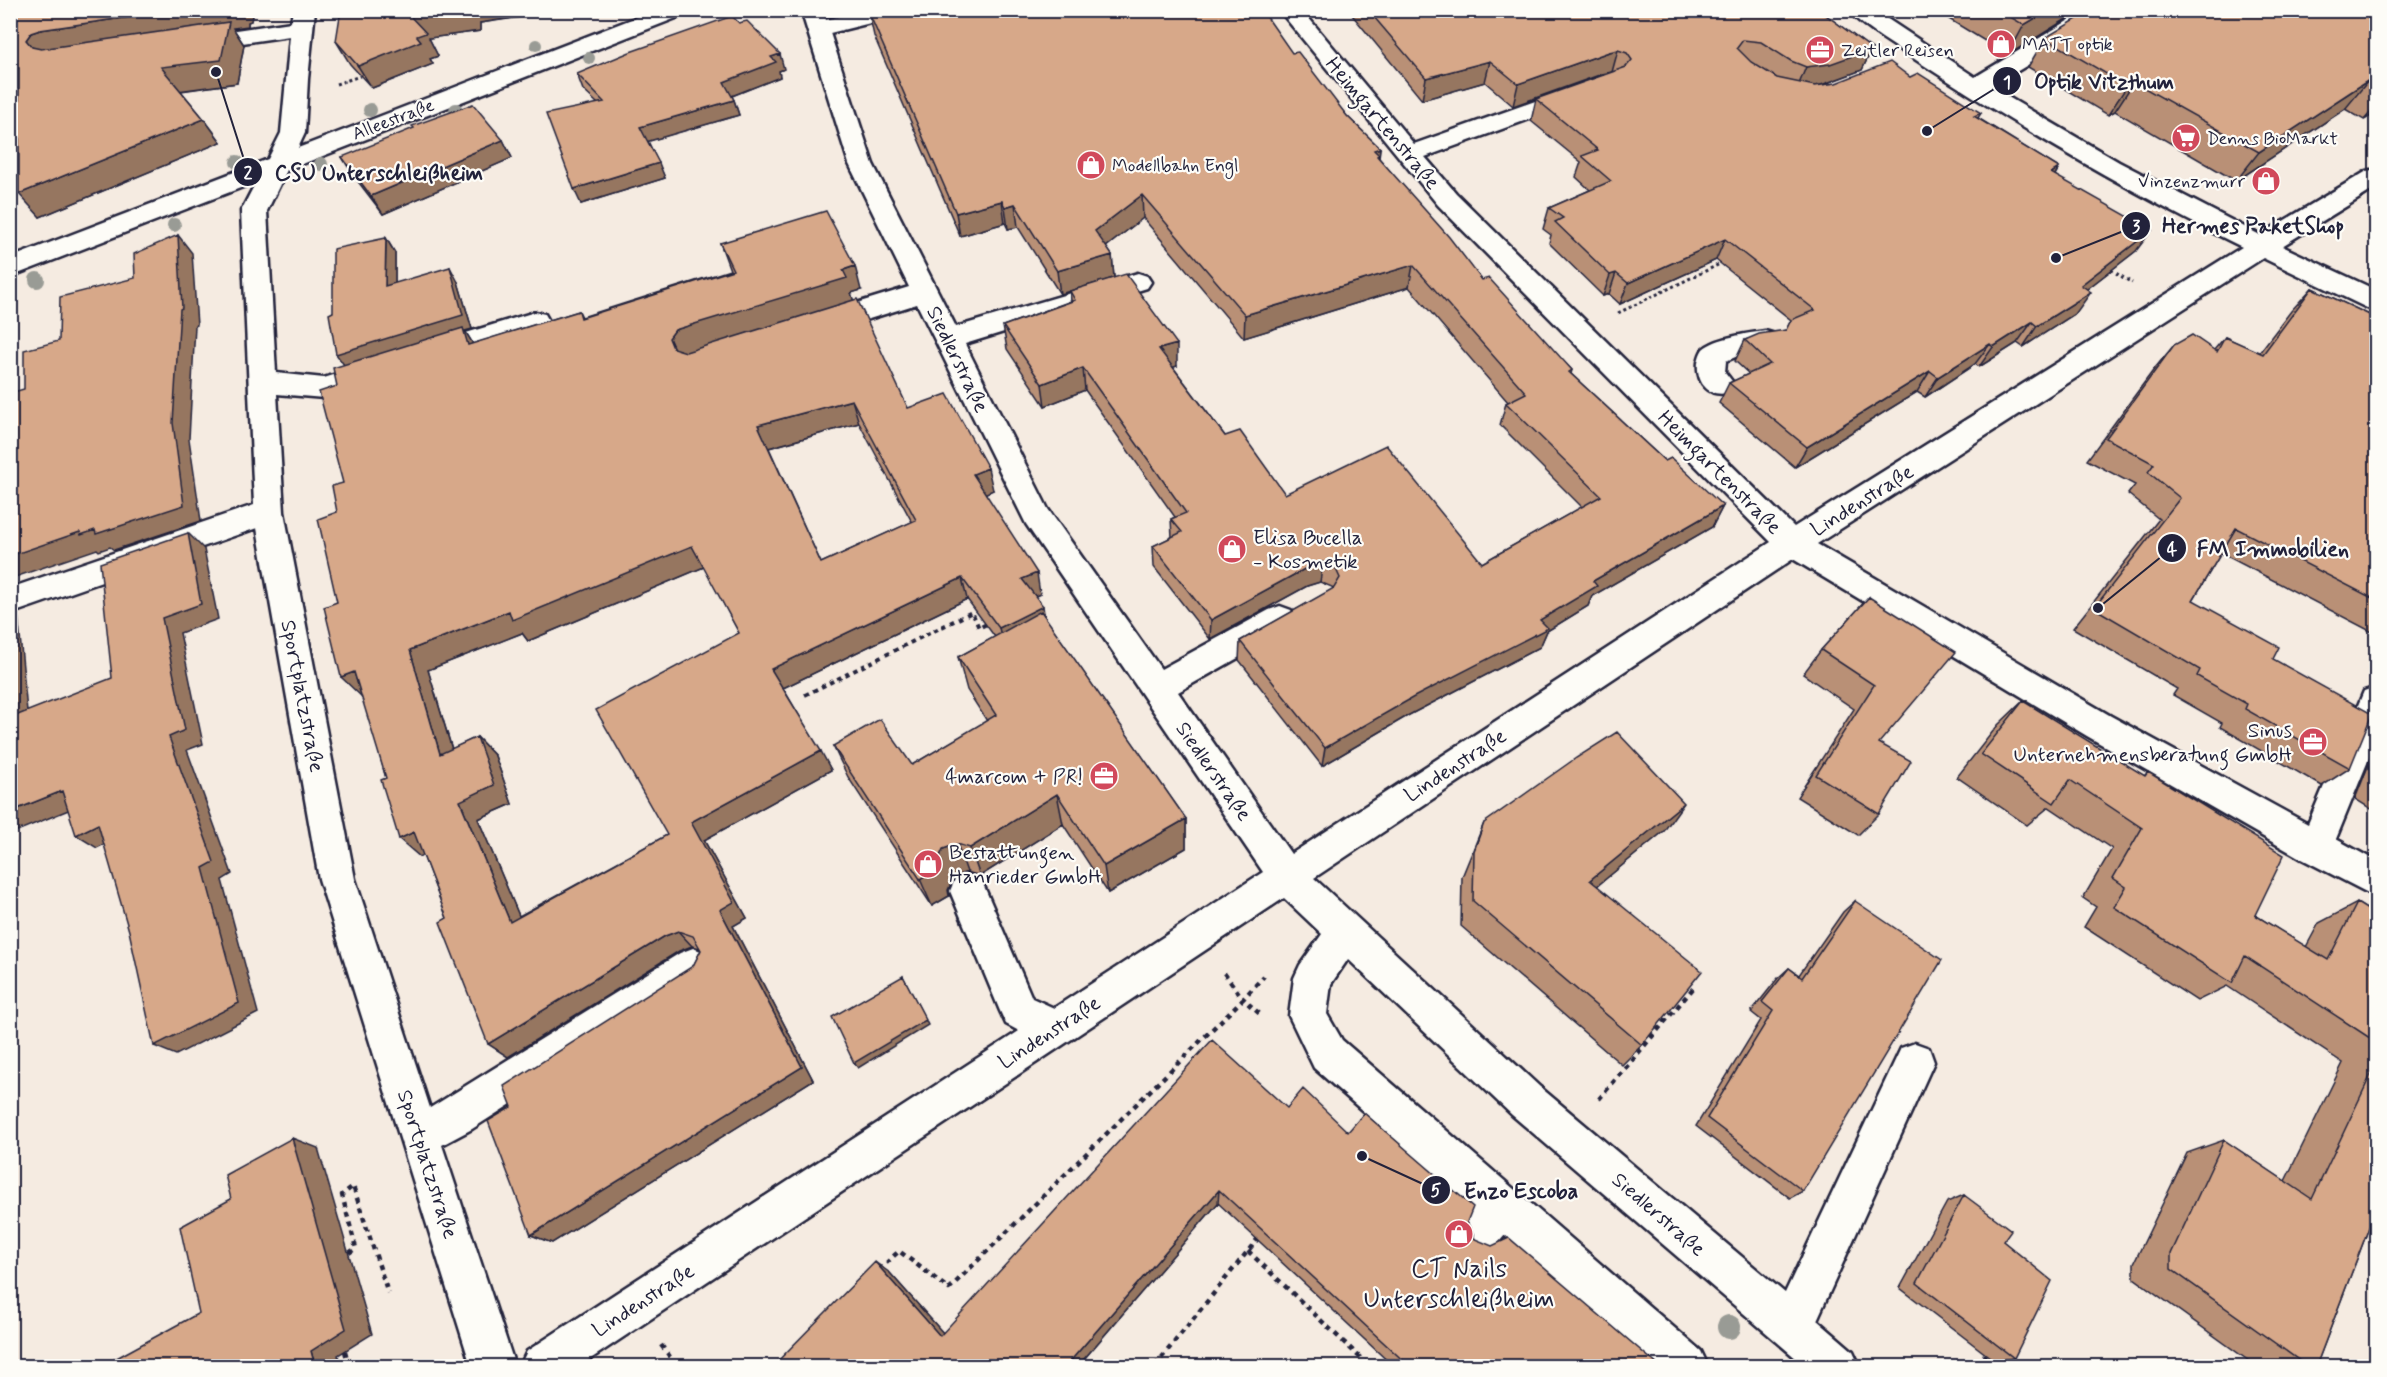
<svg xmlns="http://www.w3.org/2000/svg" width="2387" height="1377" viewBox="0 0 2387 1377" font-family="Mynerve,sans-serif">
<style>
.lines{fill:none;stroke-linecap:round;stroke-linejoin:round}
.minor-casing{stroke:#22223b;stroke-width:5}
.path-far2{stroke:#22223b;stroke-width:3;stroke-dasharray:3 3;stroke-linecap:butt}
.path-far1{stroke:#22223b;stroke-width:4;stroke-dasharray:4.5 4.5;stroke-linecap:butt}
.path{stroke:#22223b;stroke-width:4.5;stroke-dasharray:5 5;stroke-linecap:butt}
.minor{fill:#fdfcf7;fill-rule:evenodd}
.tree{fill:#999b95}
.wall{fill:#b99076;stroke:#22223b;stroke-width:1.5;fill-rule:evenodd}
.shaded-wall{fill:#967660;stroke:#22223b;stroke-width:1.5}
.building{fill:#d7a889;stroke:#22223b;stroke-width:1.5;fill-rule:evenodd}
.labels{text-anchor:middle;stroke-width:4.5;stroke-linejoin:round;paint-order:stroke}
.far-poi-label{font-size:18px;fill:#22223b;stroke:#fdfcf7;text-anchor:start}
.far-street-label{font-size:18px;fill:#22223b;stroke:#fdfcf7}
.street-label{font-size:21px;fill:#22223b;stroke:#fdfcf7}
.poi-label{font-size:21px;fill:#22223b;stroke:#fdfcf7;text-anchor:start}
.near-poi-label{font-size:26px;fill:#22223b;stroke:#fdfcf7}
.leader{fill:none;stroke:#22223b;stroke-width:2}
.callout-dot{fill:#22223b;stroke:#fdfcf7;stroke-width:2}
.mark-label{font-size:18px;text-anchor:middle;font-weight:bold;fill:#fff}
.callout-label{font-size:22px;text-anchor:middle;font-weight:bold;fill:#22223b;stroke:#fdfcf7;stroke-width:4.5;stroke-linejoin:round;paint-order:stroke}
</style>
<rect width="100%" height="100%" fill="#f5ebe1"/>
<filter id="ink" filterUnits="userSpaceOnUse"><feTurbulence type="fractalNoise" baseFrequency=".0167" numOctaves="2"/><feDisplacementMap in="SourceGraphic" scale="12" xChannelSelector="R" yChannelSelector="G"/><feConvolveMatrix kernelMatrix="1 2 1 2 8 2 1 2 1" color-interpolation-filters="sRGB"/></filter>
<g filter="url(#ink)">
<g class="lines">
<g class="minor-casing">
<path id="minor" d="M293 10H315L308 79 305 133 298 148 655 10H687L684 15 287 170 267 211 276 373 324 378 378 361 388 364 392 371 388 378 324 398 277 394 284 512 355 879 430 1108 680 953 693 948 706 953 712 966 706 979 472 1129 442 1145 515 1366H471L319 879 257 528 10 614V588L254 505 241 211 256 182 10 277V258L268 159 281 133 290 36 195 50 187 48 184 43 187 38 195 36 291 22Z
M801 10H823L826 20 866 10H906L903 15 830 33 873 164 956 327 1138 273 1147 276 1151 282 1147 288 965 344 1048 509 1161 669 1269 610 1280 606 1291 610 1296 619 1291 628 1178 692 1291 854 1771 542 1438 205 1279 10H1302L1414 144 1569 89 1577 87 1585 89 1589 94 1585 99 1425 157 1456 193 1794 527 2242 247C2131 193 2025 131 1922 64 1906 53 1857 24 1848 10H1874L1975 77 2086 10H2114L2111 15 1991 87 2119 162 2260 235 2367 171 2376 169V188L2282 246 2376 290V310L2367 308 2263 258 1817 544 2111 716 2308 824 2364 691 2376 687V741L2336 839 2376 861V897L2302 859 2087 736 1793 559 1314 878 1540 1087 1785 1293 1901 1048 1915 1043 1929 1048 1934 1062 1817 1320 1853 1351 1860 1366H1805L1512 1115 1348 959 1331 984 1327 1014 1342 1040 1701 1351 1708 1366H1654L1505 1235 1493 1249 1478 1255 1463 1249 1457 1234 1463 1219 1473 1208 1314 1068 1289 1016 1294 978 1300 965 1322 934 1284 898 580 1366H520L527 1351 1019 1031 1006 1024 1000 1011 950 891 955 879 968 874 981 879 1032 998 1054 1008 1263 872 1026 524 917 304 821 334 811 331 807 324 811 317 909 287 849 164Z
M535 312 545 314 549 321 545 328 430 364 420 361 416 354 420 347Z
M1765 331 1775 334 1779 341 1775 348 1745 353 1726 361 1725 372 1735 385 1731 392C1709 399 1696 383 1698 362 1699 358 1700 353 1703 349 1715 338 1749 333 1765 331Z"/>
</g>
<path class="path-far2" d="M336 84 360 76
M2111 270 2132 283
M1618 313 1722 263 1720 260"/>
<path class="path-far1" d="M805 695 972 612 979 628 990 622"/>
<path class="path" d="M1224 973 1243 999 1264 976
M1599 1099 1696 985
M1248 1251 1369 1366
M349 1253 356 1248 342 1195 353 1186 388 1293
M879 1270 899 1251 949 1289 1243 999 1261 1015
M661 1345 677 1366
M345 1351 349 1366
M1155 1366 1260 1236
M1980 1366 1985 1354"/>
<use href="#minor" class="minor"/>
</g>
<g class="tree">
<circle cx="536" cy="45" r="6"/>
<circle cx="589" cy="58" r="6"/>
<circle cx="370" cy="110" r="7"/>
<circle cx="456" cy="110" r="7"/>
<circle cx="237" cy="162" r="7"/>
<circle cx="321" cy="164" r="7"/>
<circle cx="174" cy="225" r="7"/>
<circle cx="37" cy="280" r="8"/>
<circle cx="1729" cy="1327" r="12"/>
</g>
<path class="wall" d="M10 10H253L251 21 248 22V26L233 28 244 45 237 83 181 91 204 119 221 142 40 217 19 90H10Z
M1348 10H1819L1872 49 1862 70 1822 85 1910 77 1981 113 1978 118 2059 168 2055 175 2136 251 2087 289 2076 313 2023 347 2017 343 1979 367 1975 364 1925 397 1917 392 1795 467 1719 403 1729 383 1749 374 1735 361 1745 340 1786 330 1791 320 1716 260 1620 304 1609 294 1603 296 1549 243 1551 235 1543 229 1549 208 1590 190 1576 177 1581 162 1531 121 1536 99 1612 72 1602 74 1513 106 1485 82 1422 100Z
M1934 10H2081L2008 55Z
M2376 10V113L2364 120 2345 109 2236 181 2115 111 2108 115 2028 67 2045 38Z
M563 11 480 23V31L429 38 438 56 430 59 433 64 372 88 350 64 336 41Z
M869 13 1292 53 1347 116 1380 148 1379 158 1482 280 1572 370 1571 374 1665 461 1723 506 1712 527 1592 596 1588 606 1547 631 1540 647 1409 715 1322 766 1239 660 1240 641 1333 589 1332 587 1320 582 1307 586 1210 639 1154 567 1153 546 1172 537 1171 519 1175 517 1085 390 1045 406 1007 349 1003 326 1071 301 1070 291 1060 294 1018 227 1008 229 1005 223 960 236 874 36ZM1143 218 1244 338 1409 287 1508 402 1506 403 1500 425 1582 507 1482 563 1285 494 1225 436 1173 367 1177 366 1114 277 1112 255 1106 247Z
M784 69 779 71 780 77 732 96 734 100 739 115 648 141 665 178 581 204 597 103 583 90 577 74Z
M503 140 512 158 383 214 353 175 342 157Z
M386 238 395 253V284L458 282 472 329 465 331 473 344 579 311 582 317 730 270 720 243 861 290 851 293 853 300 908 408 993 490 985 493 1040 594 1035 596 1044 616 1186 819V848L1108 893 1063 824 980 876 967 872 954 877 948 890 949 896 932 906 848 777 833 746 912 765 987 721 967 690 958 657 995 637 967 599 783 688 831 770 704 840 747 918 733 926 813 1080 552 1243 531 1235 512 1107 693 966 701 950 700 948 692 946 679 951 508 1057 447 918 423 855 420 857 386 778 337 602V512L343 483 337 386 344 365 333 312ZM859 423 912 522 821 563 769 448ZM704 567 739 633 667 835 519 916 478 819 512 804 495 756 477 737 452 749 428 670 522 633 528 641Z
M2312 288 2376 318V634L2221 553 2193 600 2273 659 2350 768 2322 786 2220 727 2222 723 2173 695 2177 689 2073 628 2159 519 2128 494 2135 485 2087 460 2155 368 2174 345 2214 350 2225 337 2259 353 2291 311Z
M1869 597 1879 743V814L1858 835 1797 797 1854 709 1803 674 1821 650Z
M2023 701 2144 776 2148 772 2255 915 2306 947 2319 923 2357 903 2376 915V1209L2316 1366H2256L2134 1278V1263L2187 1153 2224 1140 2285 1181 2343 1063 2227 986 2197 1001 2084 927 2096 907 2083 898 2112 849 2049 807 2027 825 1957 777 1998 725Z
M2376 748V812L2355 799 2375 749Z
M1484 823 1664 831 1597 886 1642 1045 1622 1065 1461 926 1462 877Z
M1855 901 1803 1191 1790 1198 1696 1126 1761 1020 1751 1012 1778 978 1789 968 1799 975 1843 912Z
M1287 1108 1348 1132 1467 1222 1475 1239 1659 1366H1393L1218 1203 1078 1366H773L890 1273 943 1333Z
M1964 1195 2003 1241 2014 1358 1995 1361 1900 1288 1947 1202Z"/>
<path class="shaded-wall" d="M178 10H253L251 21 248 22V26L233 28 244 45 237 83 178 91 45 63 26 40 31 33 40 30Z
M451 10H565L480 23V31L429 38 438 56 430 59 433 64 372 88 358 66 410 16Z
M2049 10H2081L2008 55 2024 25Z
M1872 49 1862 70 1821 85 1797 89 1806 67Z
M1618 50 1612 72 1602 74 1513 106 1518 84 1609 52Z
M780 54 784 69 779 71 780 77 729 97 724 82 771 57Z
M1490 61 1485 82 1422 100 1426 78Z
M2369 80 2345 109 2236 181 2259 152Z
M2134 82 2115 111 2108 115 2127 86Z
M734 100 739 115 646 142 640 127Z
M2376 106V113L2364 120Z
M204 119 221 142 40 217 19 194Z
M503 140 512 158 383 214 371 196Z
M1380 148 1376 178 1374 150Z
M659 163 665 178 581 204 574 189Z
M2059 168 2046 190 2051 173Z
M1142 195 1143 218 1097 254 1095 231Z
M1002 201 1005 223 960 236 956 213Z
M1015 204 1018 227 1008 229 1005 207Z
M2152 230 2136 251 2065 306 2081 285Z
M178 235 192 253 197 325 195 326 189 439 201 521 114 550 110 547 99 551 97 549 15 577V584L10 586V556Z
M386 238 395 253V301L385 286Z
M1725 239 1716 260 1620 304 1628 283Z
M1112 255 1114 278 1060 294 1057 271Z
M1413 265 1409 287 1244 338 1245 315Z
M855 266 861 290 851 293 854 302 680 362 669 338 675 330Z
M450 267 458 282 472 329 465 331 478 352 347 369 336 354Z
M1616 273 1609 294 1603 296 1610 275Z
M2091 292 2076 313 2023 347 2037 326Z
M2032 322 2017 343 1979 367 1993 347Z
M1177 344V366L1160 372 1159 349Z
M1990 344 1975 364 1925 397 1938 377Z
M1083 368 1085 390 1045 406 1042 384Z
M1930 371 1917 392 1795 467 1807 447Z
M852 400 859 423 768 448 758 425Z
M988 468 993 490 978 497 973 474Z
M1723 506 1712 527 1592 596 1588 606 1547 631 1540 647 1409 715 1322 766 1325 748 1593 581Z
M188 533 204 549 218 619 180 633 203 744 187 750 232 874 222 880 258 1013 176 1055 154 1046 169 737 162 618Z
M692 546 704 567 528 641 522 633 428 670 459 773 440 754 410 650 509 611Z
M1323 562 1320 582 1307 586 1210 639 1211 620 1310 566Z
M1037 573 1040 594 1026 600 1022 579Z
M962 578 967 599 781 689 771 669Z
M1043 606 1046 627 1004 648 999 628Z
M10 608 18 614 29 733 10 721Z
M354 672 362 697 341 677Z
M477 737 495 756 512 804 478 819 528 937 510 922 460 801Z
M821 751 831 770 704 840 747 918 733 926 813 1080 552 1243 531 1235 802 1067 720 910 691 822Z
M62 791 83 804 10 834V812Z
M1057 794 1063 824 980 876 970 848Z
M1684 803 1664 831 1574 905 1590 880Z
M1186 819V848L1108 893 1104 866Z
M98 824 119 837 97 848 76 835Z
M414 832 434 849 420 857 399 839Z
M957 844 967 872 954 877 948 890 949 896 932 906 920 879 937 863 943 849Z
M678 931 692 946 679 951 508 1057 488 1044 665 936Z
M903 976 928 1025 858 1068 854 1063Z
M292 1138 318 1148 372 1334 338 1355 341 1366H315L311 1351Z
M1219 1190 1218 1203 1078 1366H1066Z
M875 1262 890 1273 952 1343 940 1336Z"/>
<path class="building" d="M10 10H178L40 30 31 33 26 40 32 47 41 49 229 22 221 60 161 67 204 119 19 194V68L10 67Z
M341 10H451L410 16 426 33 417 36 421 41 358 66 336 41Z
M880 10H1262L1292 53 1298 52 1347 116 1380 148 1374 150 1379 155 1377 156 1449 237 1482 280 1489 278 1572 370 1569 372 1665 461 1671 458 1723 506 1593 581 1597 586 1540 620 1548 628 1414 697 1325 748 1240 641 1334 588 1340 578 1335 567 1323 562 1310 566 1211 620 1153 546 1182 532 1171 519 1186 513 1083 368 1042 384 1003 326 1075 300 1070 291 1126 274 1177 344 1159 349 1225 436 1240 431 1285 494 1386 445 1482 563 1601 496 1506 403 1526 393 1413 265 1245 315 1142 195 1095 231 1112 255 1057 271 1015 204 1005 207 1002 201 956 213 869 13Z
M1368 10H1819L1872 49 1830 64 1806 67 1791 61 1761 42 1743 40 1737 48 1751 62 1777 78 1815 86 1836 83 1890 62 1910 77 1918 73 1981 113 1974 116 2059 168 2051 173 2152 230 2081 285 2091 292 2037 326 2032 322 1993 347 1990 344 1938 377 1930 371 1807 447 1729 383 1770 364 1745 340 1759 334 1786 330 1791 320 1815 310 1725 239 1628 283 1616 273 1610 275 1555 222 1563 218 1549 208 1611 181 1582 156 1598 150 1536 99 1626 67 1632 60 1627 53 1618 50 1609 52 1518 84 1490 61 1426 78Z
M1998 10H2049L2024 25Z
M2092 10H2376V84L2369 80 2259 152 2134 82 2127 86 2045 38Z
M732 16 739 23 747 21 780 54 771 57 776 62 724 82 734 100 640 127 659 163 574 189 546 114 604 102 577 74 630 52Z
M473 104 503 140 371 196 342 157 414 128 412 126Z
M826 211 855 266 843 270 847 278 675 330 669 338 673 348 686 352 857 299 908 408 947 394 988 468 973 474 1037 573 1022 579 1043 606 999 628 962 578 771 669 821 751 691 822 734 902 720 910 802 1067 531 1235 488 1121 512 1107 504 1086 693 966 701 950 693 936 678 931 665 936 488 1044 440 922 447 918 414 832 399 839 381 780 386 778 354 672 341 677 324 607 337 602 318 519 337 512 332 486 343 483 319 392 337 386 333 368 463 328 468 345 579 311 581 318 733 270 720 243ZM852 400 916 520 821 563 758 425ZM692 546 739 633 596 710 667 835 510 922 460 801 494 785 477 737 440 754 410 650 509 611 512 620Z
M178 235 182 308 180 309 173 423 184 505 96 534 95 530 81 535 80 532 10 556V393L24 389V350L59 341 60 297 135 278 134 254Z
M386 238 385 286 450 267 463 315 336 354 329 314 333 312V249Z
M2312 288 2376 318V600L2236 528 2193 600 2279 647 2273 659 2372 714 2350 768 2245 709 2247 704 2197 676 2200 670 2094 608 2180 498 2148 472 2154 464 2106 438 2174 345 2192 335 2217 352 2225 337 2263 354Z
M188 533 201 604 162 618 185 730 169 737 214 862 203 868 239 1003 154 1046 129 931 98 824 76 835 62 791 10 812V718L112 678 100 563Z
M1869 597 1956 652 1879 743 1911 761 1879 814 1816 775 1874 685 1821 650Z
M1041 611 1186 819 1104 866 1057 794 970 848 957 844 943 849 937 863 938 868 920 879 833 746 880 719 912 765 996 715 958 657Z
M2023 701 2145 776 2148 772 2284 855 2255 915 2328 960 2357 903 2376 915V1042L2245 956 2232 983 2114 907 2126 887 2113 878 2142 828 2070 780 2054 803 1981 754Z
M1617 732 1684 803 1590 880 1702 971 1642 1045 1473 901 1474 851 1484 823 1576 758Z
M1855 901 1942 960 1803 1191 1707 1118 1773 1011 1762 1002 1789 968 1802 978Z
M903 976 926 1020 854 1063 832 1017Z
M1212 1040 1287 1108 1303 1089 1348 1132 1364 1113 1473 1207 1467 1222 1475 1239 1492 1246 1509 1238 1659 1366H1409L1219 1190 1066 1366H773L875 1262 940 1336Z
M2376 1064V1209L2316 1366H2307L2171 1269V1254L2224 1140 2312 1199Z
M292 1138 346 1329 311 1351 315 1366H102L199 1313 180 1227 231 1199 225 1175Z
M1964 1195 2011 1230 2003 1241 2052 1281 2014 1358 1917 1283Z"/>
</g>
<defs>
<g id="shop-disc" transform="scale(1.5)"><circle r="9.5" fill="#d1495b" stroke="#fdfcf7"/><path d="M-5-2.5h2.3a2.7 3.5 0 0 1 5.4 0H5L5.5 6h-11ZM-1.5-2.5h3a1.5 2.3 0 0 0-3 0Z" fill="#fff"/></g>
<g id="office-disc" transform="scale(1.5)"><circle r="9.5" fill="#d1495b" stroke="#fdfcf7"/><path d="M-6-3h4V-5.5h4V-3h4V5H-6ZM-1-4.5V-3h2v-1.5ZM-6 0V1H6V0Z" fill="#fff"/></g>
<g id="supermarket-disc" transform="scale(1.5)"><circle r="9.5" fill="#d1495b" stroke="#fdfcf7"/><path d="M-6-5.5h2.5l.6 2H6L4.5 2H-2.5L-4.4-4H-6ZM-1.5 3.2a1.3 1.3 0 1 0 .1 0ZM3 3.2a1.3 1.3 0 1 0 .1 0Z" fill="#fff"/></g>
</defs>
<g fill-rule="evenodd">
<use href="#shop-disc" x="2001" y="44"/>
<use href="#office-disc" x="1820" y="50"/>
<use href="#supermarket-disc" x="2186" y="138"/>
<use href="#shop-disc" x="1091" y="165"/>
<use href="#shop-disc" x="2266" y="181"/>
<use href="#shop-disc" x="1232" y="549"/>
<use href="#office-disc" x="2313" y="742"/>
<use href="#office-disc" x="1104" y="776"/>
<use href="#shop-disc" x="928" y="864"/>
<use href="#shop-disc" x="1459" y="1234"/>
</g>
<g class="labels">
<g class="far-poi-label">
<text x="2022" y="50">MATT optik</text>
<text x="1841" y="56">Zeitler Reisen</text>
<text x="2207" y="144">Denns BioMarkt</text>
<text x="1112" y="171">Modellbahn Engl</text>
<text x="2245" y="187" text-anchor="end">Vinzenzmurr</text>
</g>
<g class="far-street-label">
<text transform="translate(393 119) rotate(-21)" y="6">Alleestraße</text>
</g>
<g class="street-label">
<text transform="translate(1383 123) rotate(50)" y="7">Heimgartenstraße</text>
<text transform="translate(958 359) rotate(64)" y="7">Siedlerstraße</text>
<text transform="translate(1720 472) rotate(45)" y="7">Heimgartenstraße</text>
<text transform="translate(1862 500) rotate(-32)" y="7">Lindenstraße</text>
<text transform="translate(303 696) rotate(79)" y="7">Sportplatzstraße</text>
<text transform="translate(1455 765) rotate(-33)" y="7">Lindenstraße</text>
<text transform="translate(1214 771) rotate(55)" y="7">Siedlerstraße</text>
<text transform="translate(1049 1032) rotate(-33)" y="7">Lindenstraße</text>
<text transform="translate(428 1164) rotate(72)" y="7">Sportplatzstraße</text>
<text transform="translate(1659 1214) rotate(41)" y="7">Siedlerstraße</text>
<text transform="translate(643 1300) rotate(-33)" y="7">Lindenstraße</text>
</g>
<g class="poi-label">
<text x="1253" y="544">Elisa Bucella<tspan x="1253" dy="24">- Kosmetik</tspan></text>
<text x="2292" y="737" text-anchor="end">Sinus<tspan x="2292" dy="24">Unternehmensberatung GmbH</tspan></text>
<text x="1083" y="783" text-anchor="end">4marcom + PR!</text>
<text x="949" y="859">Bestattungen<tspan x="949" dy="24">Hanrieder GmbH</tspan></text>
</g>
<g class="near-poi-label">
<text x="1459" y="1277">CT Nails<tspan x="1459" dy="30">Unterschleißheim</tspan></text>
</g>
</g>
<path class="leader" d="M1927 131L2007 81M216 72L248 172M2056 258L2136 226M2098 608L2172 548M1362 1156L1436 1190"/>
<g class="callout-dot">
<circle cx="1927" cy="131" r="6"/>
<circle cx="216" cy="72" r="6"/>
<circle cx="2056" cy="258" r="6"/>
<circle cx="2098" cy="608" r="6"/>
<circle cx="1362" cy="1156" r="6"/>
<circle cx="2007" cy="81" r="15"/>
<circle cx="248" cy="172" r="15"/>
<circle cx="2136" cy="226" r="15"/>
<circle cx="2172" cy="548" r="15"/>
<circle cx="1436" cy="1190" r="15"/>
</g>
<g class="mark-label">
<text x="2007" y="88">1</text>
<text x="248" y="178">2</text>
<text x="2136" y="232">3</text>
<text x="2172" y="555">4</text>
<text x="1436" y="1196">5</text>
</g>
<g class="callout-label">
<text x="2104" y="89">Optik Vitzthum</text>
<text x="379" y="180">CSU Unterschleißheim</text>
<text x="2253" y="233">Hermes PaketShop</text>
<text x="2273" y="556">FM Immobilien</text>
<text x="1521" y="1198">Enzo Escoba</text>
</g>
<rect width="2387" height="1377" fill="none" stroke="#fdfcf7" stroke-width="36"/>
<rect x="18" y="18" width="2351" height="1341" fill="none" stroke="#22223b" stroke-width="2" filter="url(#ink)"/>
</svg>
